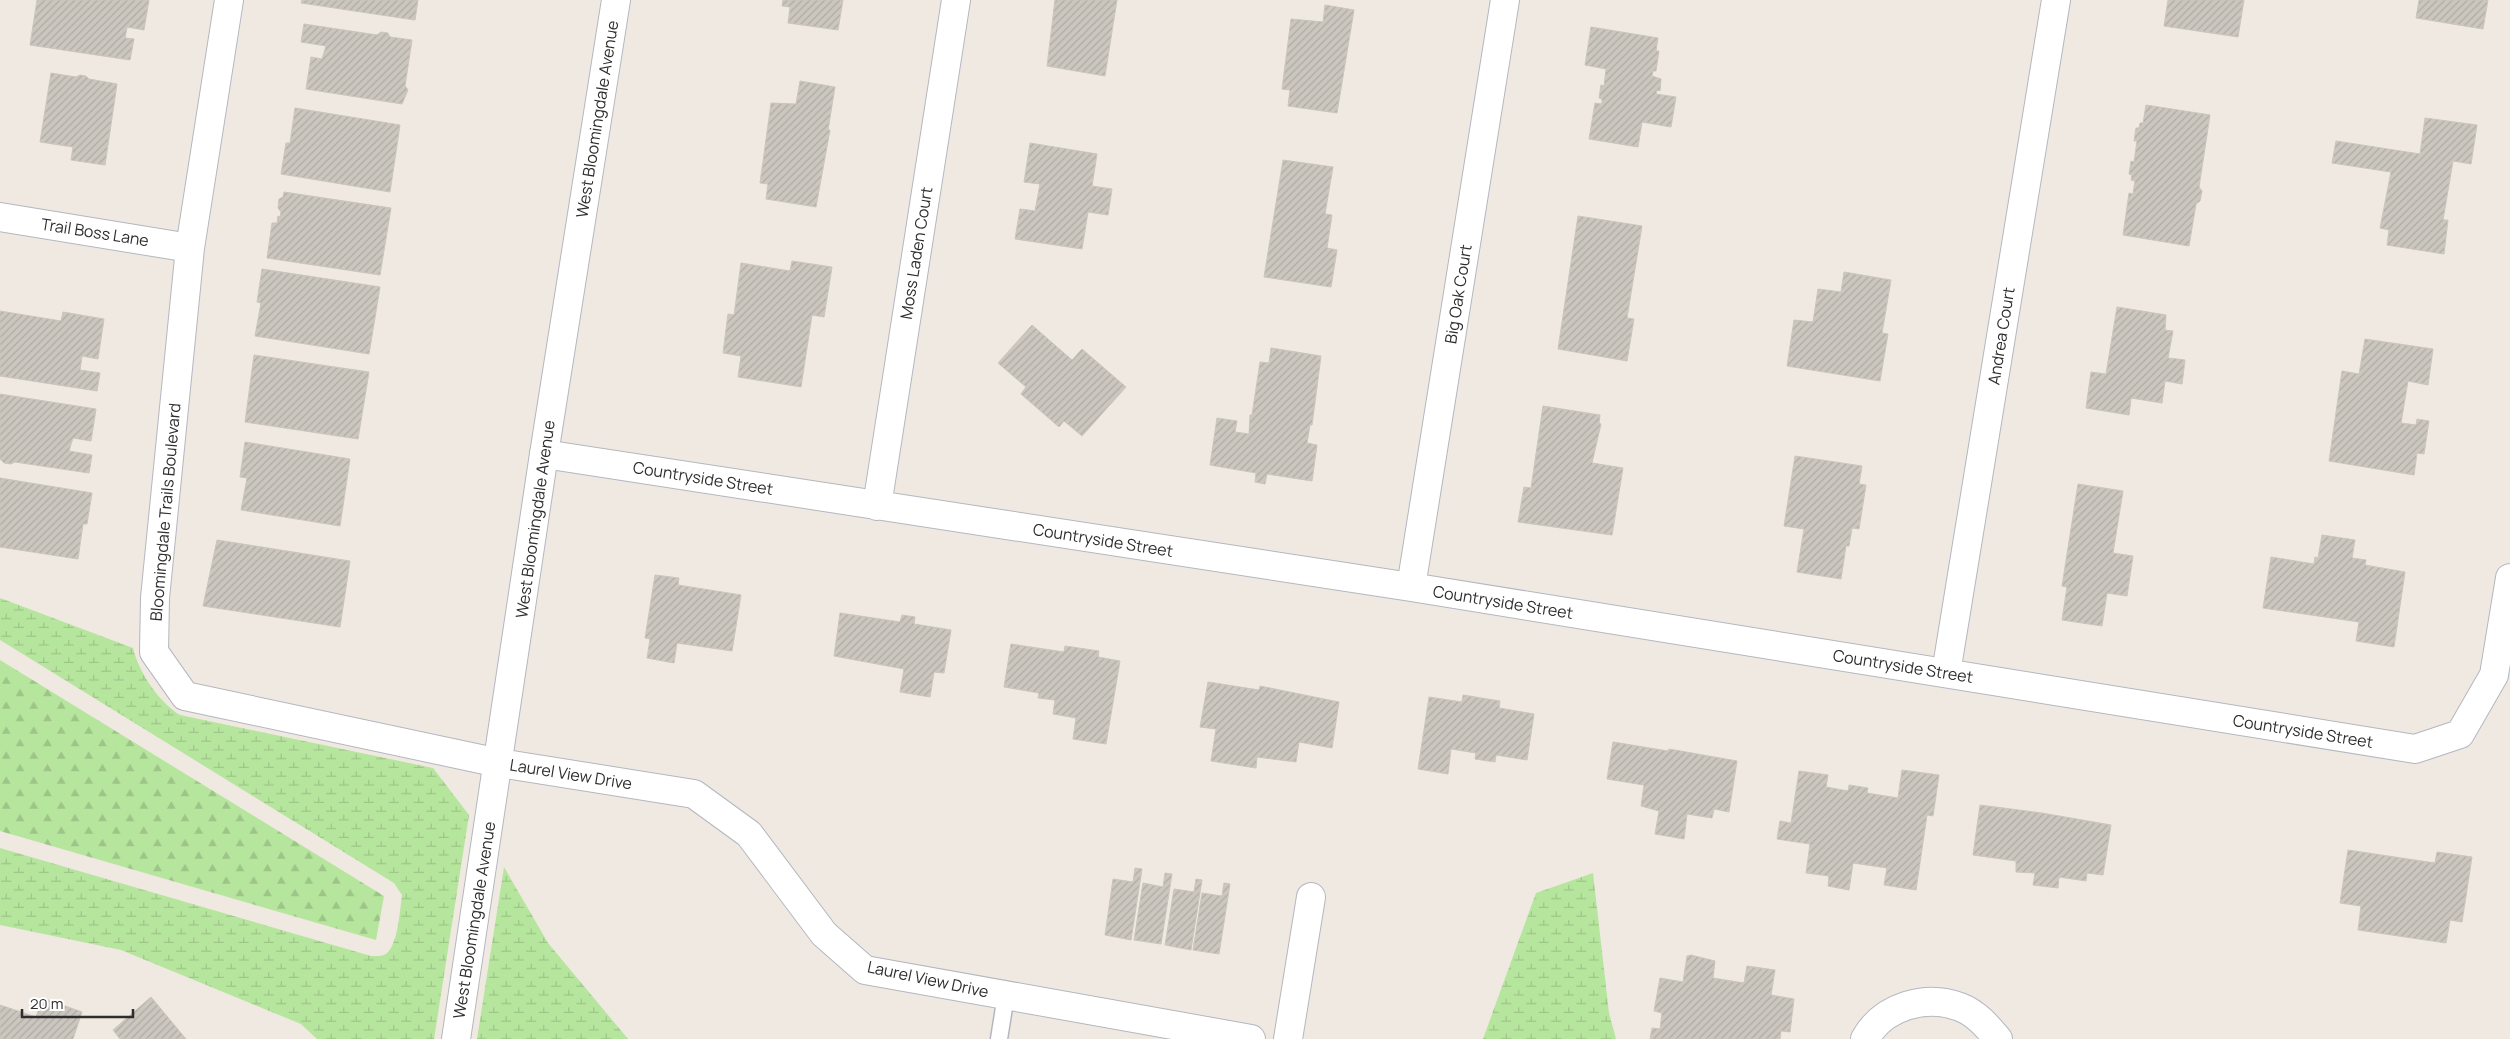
<svg xmlns="http://www.w3.org/2000/svg" width="2510" height="1039" viewBox="0 0 2510 1039" font-family="Manrope,sans-serif">
<style>
.forest{fill:url(#forest-firs)}
.wetland{fill:url(#wetland-marsh)}
.building{fill:url(#building-hatch);stroke:#cbc5ba}
.lines{fill:none;stroke-linecap:round;stroke-linejoin:round}
.service-casing{stroke:#b4b7c1;stroke-width:19}
.minor-casing{stroke:#b4b7c1;stroke-width:30}
.secondary-casing{stroke:#b4b7c1;stroke-width:30}
.service{stroke:#fff;stroke-width:16}
.minor{stroke:#fff;stroke-width:28}
.secondary{stroke:#fff;stroke-width:28}
.labels{text-anchor:middle;stroke-width:4;stroke-linejoin:round;paint-order:stroke}
.street-label{font-size:16px;fill:#2e2e2e;stroke:#fff}
</style>
<defs>
<pattern id="forest-firs" width="22" height="20" patternUnits="userSpaceOnUse" patternTransform="scale(1.25)"><rect width="22" height="20" fill="#b6e59e"/><path d="M5 1l3.5 6h-7zM16 11l3.5 6h-7z" fill="#9dc588"/></pattern>
<pattern id="wetland-marsh" width="20" height="14" patternUnits="userSpaceOnUse" patternTransform="scale(1.25)"><rect width="20" height="14" fill="#b6e59e"/><path d="M1 5h8M5 5V1M11 12h8M15 12V8" fill="none" stroke="#9dc588"/></pattern>
<pattern id="building-hatch" width="6" height="6" patternUnits="userSpaceOnUse" patternTransform="scale(1.25)"><rect width="6" height="6" fill="#cbc7bf"/><path d="M-1 1l2-2M0 6l6-6M5 7l2-2" fill="none" stroke="#afaba4"/></pattern>
</defs>
<rect width="100%" height="100%" fill="#efe9e1"/>
<path class="forest" d="M0 660 384 896 376 940 0 831Z"/>
<path class="wetland" d="M0 598 133 648C139 673 159 702 180 715L433 768 469 815 434 1039H317L301 1024 121 950 0 925V848L371 956C376 956 383 957 387 953 398 944 400 909 402 895L394 883 0 640Z
M504 867 548 943 628 1039H477Z
M1593 873 1609 1013 1616 1039H1483L1536 893Z"/>
<path class="building" d="M37 0H149L144 30 127 27 125 38 134 39 130 60 30 45Z
M302 0H418L415 20 301 3Z
M783 0H843L838 30 788 23 790 7 782 6Z
M1055 0H1117L1105 76 1047 66Z
M2168 0H2244L2238 37 2164 26Z
M2419 0H2488L2483 29 2416 18Z
M1325 5 1354 10 1337 113 1288 106 1290 90 1282 89 1291 19 1323 22Z
M304 24 377 35 381 32 388 33 390 37 412 40 405 86 408 90 402 104 306 89 311 57 322 59 326 46 301 42Z
M1591 27 1658 38 1656 51H1659L1656 71H1653L1652 76 1661 79 1660 91 1657 90 1656 94 1676 97 1671 127 1642 122 1638 147 1589 139 1595 103 1602 104V99L1599 98 1601 85 1604 86 1606 69 1585 65Z
M51 73 76 77 80 75 86 76 89 79 117 84 105 165 71 160 73 147 40 142Z
M800 81 835 87 828 130H830L816 207 766 199 768 184 760 183 771 103 796 104Z
M2146 105 2210 115 2199 187 2202 191 2200 201 2196 204 2189 246 2123 235 2129 193 2133 194 2135 181 2131 180 2132 175 2129 174 2131 161 2134 162 2137 141H2134L2136 128H2139L2140 123H2143Z
M295 108 400 125 390 192 281 174 286 143H290Z
M2425 118 2477 125 2471 164 2453 161 2443 220H2448L2444 254 2387 245 2389 230 2380 228 2391 172 2332 163 2336 141 2420 154Z
M1030 143 1097 154 1092 186 1112 189 1108 215 1088 212 1082 249 1015 239 1020 209 1035 211 1040 184 1024 182Z
M1283 160 1333 167 1325 214 1332 215 1327 248 1337 250 1331 287 1264 277Z
M284 192 391 208 380 275 267 258 272 223H277L278 216 280 217 281 212 278 208 279 199 283 197Z
M1578 216 1642 226 1627 318 1634 319 1627 361 1558 349Z
M792 261 832 267 824 317 812 315 801 387 738 377 741 356 723 353 728 314 734 315 741 263 790 271Z
M262 269 380 287 369 354 255 336 261 303 257 302Z
M1844 272 1891 280 1882 333 1888 334 1880 381 1787 366 1794 320 1813 322 1818 289 1841 292Z
M2117 307 2166 315 2165 330 2173 331 2168 358 2185 360 2182 384 2165 381 2162 403 2131 398 2129 415 2086 408 2091 372 2106 374Z
M0 311 61 321 63 312 104 319 98 359 82 356 80 370 100 373 97 391 0 376Z
M1032 325 1072 360 1082 349 1126 387 1082 436 1064 421 1059 427 1021 394 1026 387 998 363Z
M2365 339 2433 349 2428 385 2408 381 2401 423 2416 425 2417 419 2429 421 2424 454 2417 453 2414 475 2329 461 2342 371 2359 374Z
M1271 348 1321 356 1312 425H1310L1307 443 1317 445 1312 481 1267 474 1265 484 1255 482 1256 473 1210 465 1217 418 1237 421 1235 432 1249 434 1250 415H1252L1260 362 1269 363Z
M254 355 369 372 358 439 245 422Z
M0 394 96 409 91 441 73 438 69 451 92 455 89 473 15 462 11 464 4 463 0 459Z
M1543 406 1600 415 1599 423 1601 424 1592 463 1623 468 1612 535 1518 522 1524 487 1531 488Z
M245 442 350 459 340 526 241 510 247 478 240 477Z
M1795 456 1862 466 1859 484 1866 485 1859 529 1852 528 1849 546H1846L1841 579 1797 572 1804 529 1784 526Z
M0 478 92 493 87 524H83L78 559 0 547Z
M2078 484 2123 491 2113 553 2133 556 2127 596 2107 593 2102 626 2062 620 2067 587 2062 586Z
M2322 535 2355 540 2352 558 2366 560 2365 565 2405 572 2394 647 2356 641 2359 622 2263 608 2271 557 2314 564 2315 557 2318 558Z
M217 540 350 561 340 627 203 606Z
M655 575 679 578 678 585 741 595 732 651 677 643 674 663 647 658 650 639 645 638Z
M840 613 900 622 902 615 915 617 914 624 951 630 944 673 934 672 930 697 900 692 904 669 834 656Z
M1011 644 1064 652 1065 646 1099 651 1098 657 1120 661 1106 744 1073 739 1076 718 1053 714 1055 700 1038 698 1039 693 1004 687Z
M1208 682 1259 690 1260 686 1339 702 1332 748 1299 742 1296 762 1257 757 1256 768 1211 761 1216 729 1200 727Z
M1463 695 1500 701 1499 708 1534 714 1527 760 1496 755 1495 762 1475 759 1476 753 1451 749 1448 774 1418 769 1429 697 1462 702Z
M1613 742 1668 751 1669 749 1737 761 1729 812 1714 809 1712 818 1687 814 1684 839 1655 834 1659 811 1641 806 1644 785 1607 779Z
M1902 770 1939 775 1933 816 1927 815 1916 890 1884 885 1887 868 1853 863 1849 890 1828 886 1829 876 1806 873 1810 844 1777 839 1780 821 1791 823 1799 771 1828 775 1826 787 1848 791 1849 785 1868 788 1867 793 1898 798Z
M1980 805 2042 813 2111 825 2103 875 2087 873 2086 881 2059 877 2058 888 2033 885 2035 873 2016 872V861L1973 855Z
M2348 850 2435 863 2437 852 2472 857 2462 922 2450 920 2446 943 2358 930 2361 906 2340 903Z
M1135 868 1142 869 1131 940 1105 935 1113 879 1133 882Z
M1165 873 1172 874 1161 944 1134 940 1143 883 1163 887Z
M1196 879 1202 880 1191 950 1165 945 1174 889 1194 892Z
M1224 883 1230 884 1219 954 1193 950 1202 893 1222 896Z
M1691 955 1715 961 1713 978 1744 983 1747 966 1775 970 1771 995 1794 999 1790 1032 1781 1031 1780 1039H1650L1652 1028 1660 1029 1662 1013 1654 1011 1660 978 1683 982 1687 956Z
M151 997 186 1039H120L113 1030Z
M43 998 82 1012 73 1039H0V1005L36 1017Z"/>
<g class="lines">
<g class="service-casing">
<path id="service" d="M999 1039 1006 995"/>
</g>
<g class="minor-casing">
<path id="minor" d="M229 0 190 248 155 598 154 652 185 696 499 763 694 794 749 834 824 934 865 970 1251 1039
M0 217 190 248
M544 454 1411 587 2415 749 2460 734 2494 675 2510 578
M877 506 956 0
M1411 587 1505 0
M1946 673 2056 0
M1288 1039 1311 897
M1865 1039C1883 1006 1926 994 1960 1007 1976 1013 1987 1026 1998 1039"/>
</g>
<g class="secondary-casing">
<path id="secondary" d="M456 1039 544 454 616 0"/>
</g>
<use href="#service" class="service"/>
<use href="#minor" class="minor"/>
<use href="#secondary" class="secondary"/>
</g>
<g class="labels">
<g class="street-label">
<text transform="translate(597 119) rotate(-81)" y="6">West Bloomingdale Avenue</text>
<text transform="translate(95 232) rotate(9)" y="6">Trail Boss Lane</text>
<text transform="translate(916 253) rotate(-81)" y="6">Moss Laden Court</text>
<text transform="translate(1458 294) rotate(-81)" y="6">Big Oak Court</text>
<text transform="translate(2001 336) rotate(-81)" y="6">Andrea Court</text>
<text transform="translate(703 478) rotate(9)" y="6">Countryside Street</text>
<text transform="translate(165 512) rotate(-85)" y="6">Bloomingdale Trails Boulevard</text>
<text transform="translate(535 519) rotate(-82)" y="6">West Bloomingdale Avenue</text>
<text transform="translate(1103 540) rotate(9)" y="6">Countryside Street</text>
<text transform="translate(1503 602) rotate(9)" y="6">Countryside Street</text>
<text transform="translate(1903 666) rotate(9)" y="6">Countryside Street</text>
<text transform="translate(2303 731) rotate(9)" y="6">Countryside Street</text>
<text transform="translate(571 774) rotate(9)" y="6">Laurel View Drive</text>
<text transform="translate(474 920) rotate(-81)" y="6">West Bloomingdale Avenue</text>
<text transform="translate(928 979) rotate(12)" y="6">Laurel View Drive</text>
</g>
</g>
<path d="M22 1009v8h111v-8" fill="none" stroke="#2e2e2e" stroke-width="2.5"/>
<text x="30" y="1009" font-size="15" fill="#2e2e2e" stroke="#ffffff" stroke-width="4" paint-order="stroke">20 m</text>
</svg>
